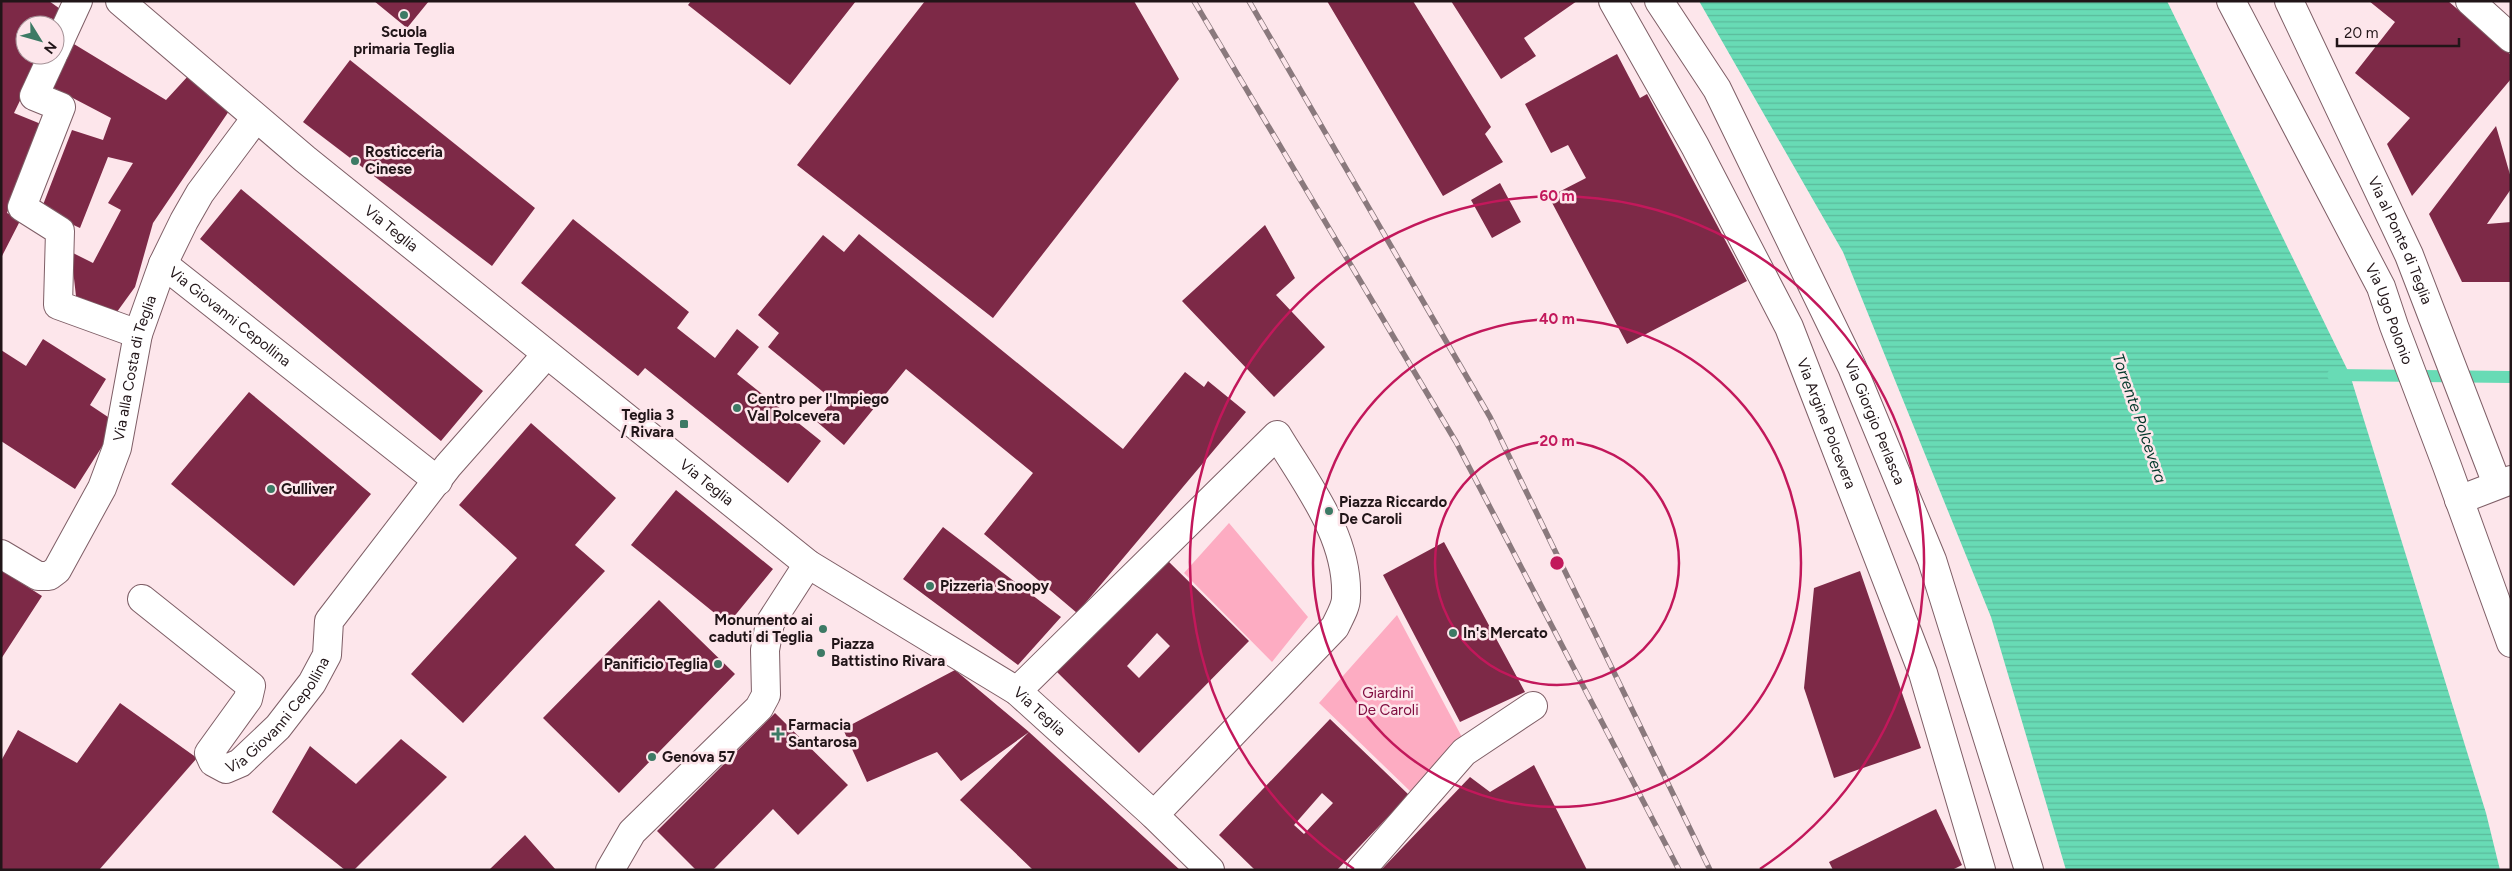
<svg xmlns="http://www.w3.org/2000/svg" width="2512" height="871" viewBox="0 0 2512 871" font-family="Figtree,sans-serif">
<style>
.green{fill:#fdacc2}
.water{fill:url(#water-rules)}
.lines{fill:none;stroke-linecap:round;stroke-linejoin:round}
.stream{stroke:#68dbb5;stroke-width:12}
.building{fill:#7d2947;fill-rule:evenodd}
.minor-casing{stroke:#7e5e66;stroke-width:30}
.major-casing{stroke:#7e5e66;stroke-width:30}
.minor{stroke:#fff;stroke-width:28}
.major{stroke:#fff;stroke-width:28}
.rail-casing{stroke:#8a797d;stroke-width:5.5}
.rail{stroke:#fde6eb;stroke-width:4;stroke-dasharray:11;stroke-linecap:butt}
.ring{fill:none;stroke:#c2185b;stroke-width:2.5}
.poi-dot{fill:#3d7a65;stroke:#fde6eb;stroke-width:2}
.labels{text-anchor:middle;stroke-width:5;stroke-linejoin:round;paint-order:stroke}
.poi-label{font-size:15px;font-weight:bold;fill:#211518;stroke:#fde6eb;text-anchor:start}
.street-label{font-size:15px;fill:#211518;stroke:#fde6eb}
.park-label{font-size:15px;fill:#800d40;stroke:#fde6eb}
.water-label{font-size:16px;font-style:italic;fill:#03392b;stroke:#fde6eb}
.centre{fill:#c2185b;stroke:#fde6eb;stroke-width:2.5}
.ring-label{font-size:15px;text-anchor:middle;font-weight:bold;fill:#c2185b;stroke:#fde6eb;stroke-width:5;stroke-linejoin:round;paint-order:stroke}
</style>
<defs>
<pattern id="water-rules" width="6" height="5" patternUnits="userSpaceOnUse" patternTransform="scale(1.25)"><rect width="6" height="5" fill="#68dbb5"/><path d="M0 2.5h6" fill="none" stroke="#5abb9b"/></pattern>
</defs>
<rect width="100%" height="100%" fill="#fde6eb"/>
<path class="green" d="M1229 523 1308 617 1272 662 1184 573Z
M1397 615 1463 739 1411 792 1319 703Z"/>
<path class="water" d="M1699 1H2167L2350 375 2486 813 2500 870H2066L1991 617 1843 252Z"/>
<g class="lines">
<path class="stream" d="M2333 375 2511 377"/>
</g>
<path class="building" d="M1 1H49L63 11 56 25H25V55H42L14 113 41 124 7 213 21 219 1 258Z
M374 1H429L407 28Z
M691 1H856L790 85 688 5Z
M925 1H1134L1179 79 993 318 797 165Z
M1327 1H1413L1491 127 1485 134 1503 162 1443 196Z
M1451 1H1577L1524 38 1536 56 1501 79Z
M2369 1H2448L2511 55V79L2412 196 2387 144 2410 118 2355 73 2395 22Z
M69 41 166 100 189 75 229 111 153 223 135 287 114 316 76 296 71 252 93 263 121 210 108 203 133 163 108 157 80 228 41 210 72 130 103 140 111 118 50 86Z
M1617 54 1640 98 1647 94 1747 281 1627 344 1549 197 1586 178 1568 145 1551 153 1525 104Z
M350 60 535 208 492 266 303 122Z
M2496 126 2511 178V189L2487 224 2511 222V282H2462L2429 214Z
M1500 183 1521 222 1492 238 1471 200Z
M241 189 483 391 441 441 200 239Z
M573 219 689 312 677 328 715 358 737 329 759 347 737 374 821 441 788 483 645 368 638 376 521 283Z
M1265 225 1295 278 1276 295 1325 347 1274 397 1182 301Z
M859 234 1123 449 1185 372 1204 387 1208 381 1246 412 1077 613 984 534 1033 473 906 369 844 445 816 421 833 400 768 347 779 333 758 315 823 235 844 252Z
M43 339 106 379 90 405 117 423 75 489 1 441V350L26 366Z
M249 392 371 494 294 586 171 484Z
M531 423 616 498 575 545 605 571 463 723 411 674 517 558 459 505Z
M676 490 773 569 728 624 631 545Z
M943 527 1061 617 1018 665 903 579Z
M1444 542 1525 692 1460 722 1383 575Z
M1166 559 1249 641 1139 753 1056 671ZM1157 633 1170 646 1139 678 1127 666Z
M1 570 42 596 1 659Z
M1860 571 1921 748 1834 778 1804 688 1814 588Z
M659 600 735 674 619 793 543 718Z
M955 670 1029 732 1180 870H1033L960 800 1029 732 961 781 937 752 867 782 843 729Z
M120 703 197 758 99 870H1V761L18 730 77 763Z
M775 713 848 785 798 835 773 809 713 870H696L657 831Z
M1330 719 1409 795 1337 870H1255L1219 835ZM1322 793 1333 803 1304 834 1294 825Z
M401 739 447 777 354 870H345L272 812 310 746 356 784Z
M1534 765 1587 870H1381L1470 777 1490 792Z
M1936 809 1962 865 1952 870H1833L1829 862Z
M525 835 556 870H489Z"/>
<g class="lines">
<g class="minor-casing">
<g id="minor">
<path id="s1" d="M1613 1 1695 146 1789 327 1923 673 1981 870"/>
<path id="s2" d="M2289 1 2409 255 2497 484"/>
<path d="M2470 1 2511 38"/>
<path d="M55 51 78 1"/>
<path d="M53 55 34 96 61 107 22 207 60 231 58 305 138 334"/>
<path id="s3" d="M163 264 438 481"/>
<path d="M2459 500 2511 480"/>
<path id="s4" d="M1 554 38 576H49L57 570 102 488 117 448 138 334 163 264 184 221 200 193 256 118"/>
<path id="s5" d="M142 599 251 686 248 699 209 753 213 762 226 769 240 763 278 727 312 683 327 655 329 621 448 466 546 355"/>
<path d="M1017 691 1277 435C1307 485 1349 537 1346 598 1346 607 1339 618 1335 627L1154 815"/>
<path d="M610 870 632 832 759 708 766 695 765 650 770 623 808 564"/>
<path d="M1361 870 1464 752 1533 706"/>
</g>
</g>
<g class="major-casing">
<g id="major">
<path id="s6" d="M120 1 305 159 808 564 1017 691 1154 815 1210 870"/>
<path id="s7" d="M1659 1 1717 89 1852 367 1932 560 2029 870"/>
<path id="s8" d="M2231 1 2381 287 2394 326 2447 466 2511 643"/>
</g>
</g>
<use href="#minor" class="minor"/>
<use href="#major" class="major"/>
<g class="rail-casing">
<path id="rail" d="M1194 1 1456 442 1679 870
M1249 1 1490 417 1710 870"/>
</g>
<use href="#rail" class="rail"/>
</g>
<g class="ring">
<circle cx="1557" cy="563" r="122"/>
<circle cx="1557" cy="563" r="244"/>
<path d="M1354 869A367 367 0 1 1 1760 869"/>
</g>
<g class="poi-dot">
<circle cx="404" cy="15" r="5"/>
<circle cx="355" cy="161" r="5"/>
<circle cx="737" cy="408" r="5"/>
<rect x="679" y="419" width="10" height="10" rx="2.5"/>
<circle cx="271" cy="489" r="5"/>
<circle cx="1329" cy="511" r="5"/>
<circle cx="930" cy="586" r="5"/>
<circle cx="823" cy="629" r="5"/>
<circle cx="1453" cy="633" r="5"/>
<circle cx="821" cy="653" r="5"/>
<circle cx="718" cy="664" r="5"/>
<path d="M775.5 726.5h5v5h5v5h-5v5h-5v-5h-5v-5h5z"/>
<circle cx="652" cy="757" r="5"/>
</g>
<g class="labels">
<g class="poi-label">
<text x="404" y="37" text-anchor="middle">Scuola<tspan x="404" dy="17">primaria Teglia</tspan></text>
<text x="365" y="157">Rosticceria<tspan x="365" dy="17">Cinese</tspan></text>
<text x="747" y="404">Centro per l'Impiego<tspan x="747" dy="17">Val Polcevera</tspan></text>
<text x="674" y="420" text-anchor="end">Teglia 3<tspan x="674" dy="17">/ Rivara</tspan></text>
<text x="281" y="494">Gulliver</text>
<text x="1339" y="507">Piazza Riccardo<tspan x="1339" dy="17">De Caroli</tspan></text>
<text x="940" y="591">Pizzeria Snoopy</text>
<text x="813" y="625" text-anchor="end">Monumento ai<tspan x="813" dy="17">caduti di Teglia</tspan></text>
<text x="1463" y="638">In's Mercato</text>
<text x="831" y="649">Piazza<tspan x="831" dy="17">Battistino Rivara</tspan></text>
<text x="708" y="669" text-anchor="end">Panificio Teglia</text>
<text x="788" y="730">Farmacia<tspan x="788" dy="17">Santarosa</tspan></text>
<text x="662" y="762">Genova 57</text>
</g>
<g class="street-label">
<text dy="5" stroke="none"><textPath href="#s6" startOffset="354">Via Teglia</textPath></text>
<text dy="5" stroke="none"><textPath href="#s2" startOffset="264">Via al Ponte di Teglia</textPath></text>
<text dy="5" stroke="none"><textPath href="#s8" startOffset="351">Via Ugo Polonio</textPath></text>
<text dy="5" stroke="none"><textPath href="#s3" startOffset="85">Via Giovanni Cepollina</textPath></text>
<text dy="5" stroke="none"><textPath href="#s4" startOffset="282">Via alla Costa di Teglia</textPath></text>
<text dy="5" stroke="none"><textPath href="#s7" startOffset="474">Via Giorgio Perlasca</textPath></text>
<text dy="5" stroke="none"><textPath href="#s1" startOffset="474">Via Argine Polcevera</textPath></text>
<text dy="5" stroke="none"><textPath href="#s6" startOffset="759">Via Teglia</textPath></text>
<text dy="5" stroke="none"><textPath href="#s5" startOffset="320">Via Giovanni Cepollina</textPath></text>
<text dy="5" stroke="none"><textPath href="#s6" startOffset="1164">Via Teglia</textPath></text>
</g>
<g class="park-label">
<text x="1388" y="698">Giardini<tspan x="1388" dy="17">De Caroli</tspan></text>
</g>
<g class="water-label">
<text transform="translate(2140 418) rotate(71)" y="6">Torrente Polcevera</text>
</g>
</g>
<circle cx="1557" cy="563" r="8" class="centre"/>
<g class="ring-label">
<text x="1557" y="201">60 m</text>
<text x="1557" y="324">40 m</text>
<text x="1557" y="446">20 m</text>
</g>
<rect width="2512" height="871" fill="none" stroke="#211518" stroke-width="5"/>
<g transform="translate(40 40) rotate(127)"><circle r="24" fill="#fde6eb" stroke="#a59297"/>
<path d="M0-4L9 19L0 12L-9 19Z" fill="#3d7a65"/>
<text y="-8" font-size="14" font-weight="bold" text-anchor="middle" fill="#211518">N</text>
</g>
<path d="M2337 38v8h122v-8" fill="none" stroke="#211518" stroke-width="2.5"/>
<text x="2344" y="38" font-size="15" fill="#211518" stroke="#fde6eb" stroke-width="4" paint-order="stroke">20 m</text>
</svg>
